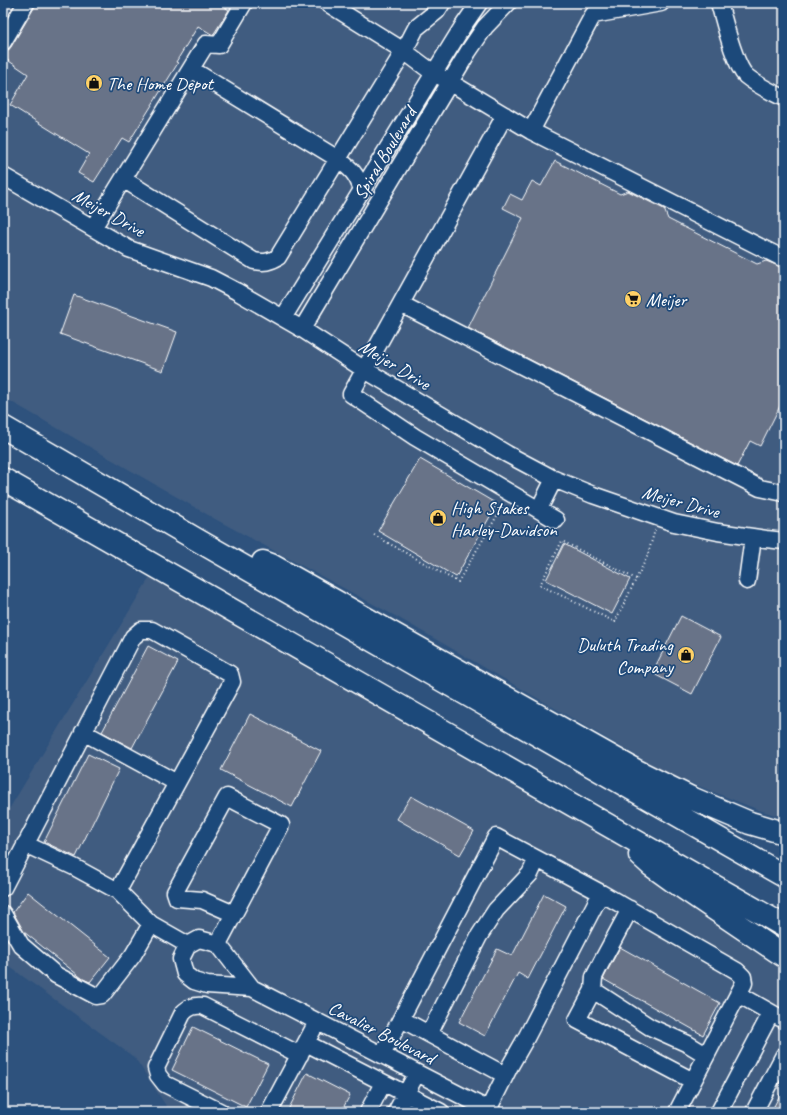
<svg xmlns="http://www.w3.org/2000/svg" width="787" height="1115" viewBox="0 0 787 1115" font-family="Caveat,sans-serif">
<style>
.built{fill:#3f5c80}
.building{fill:#687388;stroke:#fff}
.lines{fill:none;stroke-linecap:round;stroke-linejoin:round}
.minor-casing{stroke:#fff;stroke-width:19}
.highway-casing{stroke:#fff;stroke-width:25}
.path{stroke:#fff;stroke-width:2;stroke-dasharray:1 3;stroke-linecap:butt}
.minor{stroke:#1f4a7a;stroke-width:16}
.highway{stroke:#1f4a7a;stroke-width:22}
.labels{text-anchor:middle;stroke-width:3.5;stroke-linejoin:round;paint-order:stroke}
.poi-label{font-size:19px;fill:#fff;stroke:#1f4a7a;text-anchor:start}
.street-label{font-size:19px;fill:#fff;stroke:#1f4a7a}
</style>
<rect width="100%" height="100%" fill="#2e527d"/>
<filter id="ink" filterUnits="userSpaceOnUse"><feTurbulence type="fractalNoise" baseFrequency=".025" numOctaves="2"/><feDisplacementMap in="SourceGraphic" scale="8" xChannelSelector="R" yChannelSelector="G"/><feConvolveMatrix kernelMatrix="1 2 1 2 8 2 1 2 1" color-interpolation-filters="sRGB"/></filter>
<g filter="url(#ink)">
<path class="built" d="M3 3H784V818L759 810 668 774 399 618 215 519 3 397Z
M156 567 605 822 784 956V1112H170L135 1058 3 962V819Z"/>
<path class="building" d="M36 3H218L229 10 213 35 198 26 176 62 178 63 129 142 122 138 94 182 78 173 89 154 10 105 28 74 3 57 11 47 34 8Z
M555 161 620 194 628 191 664 209 668 219 757 264 766 261 784 268V398L760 446 750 441 737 466 468 328 523 218 503 208 510 194 522 200 532 181 541 186Z
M74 295 177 332 163 371 60 334Z
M420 459 497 504 456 577 378 531Z
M564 544 630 579 612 614 546 580Z
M681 616 721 637 692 694 652 673Z
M148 646 178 662 132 748 102 732Z
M250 714 321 751 292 807 221 770Z
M88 754 119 769 76 857 44 842Z
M411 796 474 831 460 855 397 819Z
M28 892 110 957 90 982 83 979 24 932 13 912Z
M544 894 566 906 528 979 518 973 485 1036 459 1022 497 949 512 956Z
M620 947 720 1003 703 1035 603 979Z
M193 1027 268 1064 246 1107 172 1070Z
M307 1073 350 1095 341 1112H287Z
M784 1087V1112H771Z"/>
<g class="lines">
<g class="minor-casing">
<path id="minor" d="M327 3 404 51 428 69 531 131 784 259
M719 3C724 20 734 64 746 76 757 85 771 92 784 98
M593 15 661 3
M3 42 26 3
M191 69 338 159C351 169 357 174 362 190
M505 115 351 394 415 437 556 520
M531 131 593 15
M3 176 129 249 211 278 236 291 302 329 365 370 507 454 554 479 593 495 674 523 718 532 766 539 784 541
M123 179 254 261C264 263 270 262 278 257L404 51 416 28 437 11 442 3
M93 228 206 44 219 45 244 3
M401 304 760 488 784 493
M283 318 463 26 479 3
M302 329 468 52 485 27 508 3
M539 509 554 479
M747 581 753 537
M83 732 177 783
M25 844 74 867 118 891
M3 888 133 637 141 630H152L230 674 232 682 118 891 151 924 188 945
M630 909 601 963 594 977 593 990 577 1020 693 1081
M3 914 21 945 56 975 96 996 102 995 133 955 151 924
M218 944 281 825 227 797 175 892 177 898 202 900 234 914
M252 988 218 944 199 939 188 945 181 959 185 974 194 981 207 985 252 988 493 1112
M593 990 650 1027 688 1044 706 1055
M738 994 784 1020
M401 1019 505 1075
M429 1034 479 936 496 910 530 874 537 859
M306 1043 441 1112
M382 1055 496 837 601 893 737 971 743 977 744 983 677 1112
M488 1110 510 1066 526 1038 601 893
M221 1112 165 1084 158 1075 156 1068 183 1013C189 1007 194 1005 203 1006L300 1055
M269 1112 317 1022
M368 1112 383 1083
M396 1112 417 1073
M719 1112 771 1013
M754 1112 784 1055"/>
</g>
<g class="highway-casing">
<path id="highway" d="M3 427 199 541 784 876
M3 479 784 926
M263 562 271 565 635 770 691 798 750 823 784 833
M640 855 651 865 676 883 784 956"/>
</g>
<path class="path" d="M374 535 458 582 504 504
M636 579 562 541 540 585 615 622 647 557 655 530"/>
<use href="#minor" class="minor"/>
<use href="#highway" class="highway"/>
</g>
</g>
<defs>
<g id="shop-disc" transform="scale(0.9)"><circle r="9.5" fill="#ffd166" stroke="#1f4a7a"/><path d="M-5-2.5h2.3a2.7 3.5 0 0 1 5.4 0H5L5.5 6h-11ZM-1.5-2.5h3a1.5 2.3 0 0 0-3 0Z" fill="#111"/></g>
<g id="supermarket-disc" transform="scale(0.9)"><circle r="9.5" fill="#ffd166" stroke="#1f4a7a"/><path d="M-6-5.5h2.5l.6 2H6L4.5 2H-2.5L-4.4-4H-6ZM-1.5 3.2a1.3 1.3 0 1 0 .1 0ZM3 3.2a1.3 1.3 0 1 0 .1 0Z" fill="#111"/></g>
</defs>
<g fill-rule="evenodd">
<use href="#shop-disc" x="94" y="83"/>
<use href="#supermarket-disc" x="633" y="299"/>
<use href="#shop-disc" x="438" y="518"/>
<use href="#shop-disc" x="686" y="655"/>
</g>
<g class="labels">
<g class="poi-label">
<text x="107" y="90">The Home Depot</text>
<text x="646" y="306">Meijer</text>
<text x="451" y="514">High Stakes<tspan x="451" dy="22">Harley-Davidson</tspan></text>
<text x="673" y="651" text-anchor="end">Duluth Trading<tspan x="673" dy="22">Company</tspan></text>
</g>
<g class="street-label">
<text transform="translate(384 153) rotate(-59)" y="7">Spiral Boulevard</text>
<text transform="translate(109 212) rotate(29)" y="7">Meijer Drive</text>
<text transform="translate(395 364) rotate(31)" y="7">Meijer Drive</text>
<text transform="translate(681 501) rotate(15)" y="7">Meijer Drive</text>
<text transform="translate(382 1032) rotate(27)" y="7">Cavalier Boulevard</text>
</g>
</g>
<rect width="787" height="1115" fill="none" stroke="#1f4a7a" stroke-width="16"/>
<rect x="8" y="8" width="771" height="1099" fill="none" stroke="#fff" stroke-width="1.5" filter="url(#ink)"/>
</svg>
